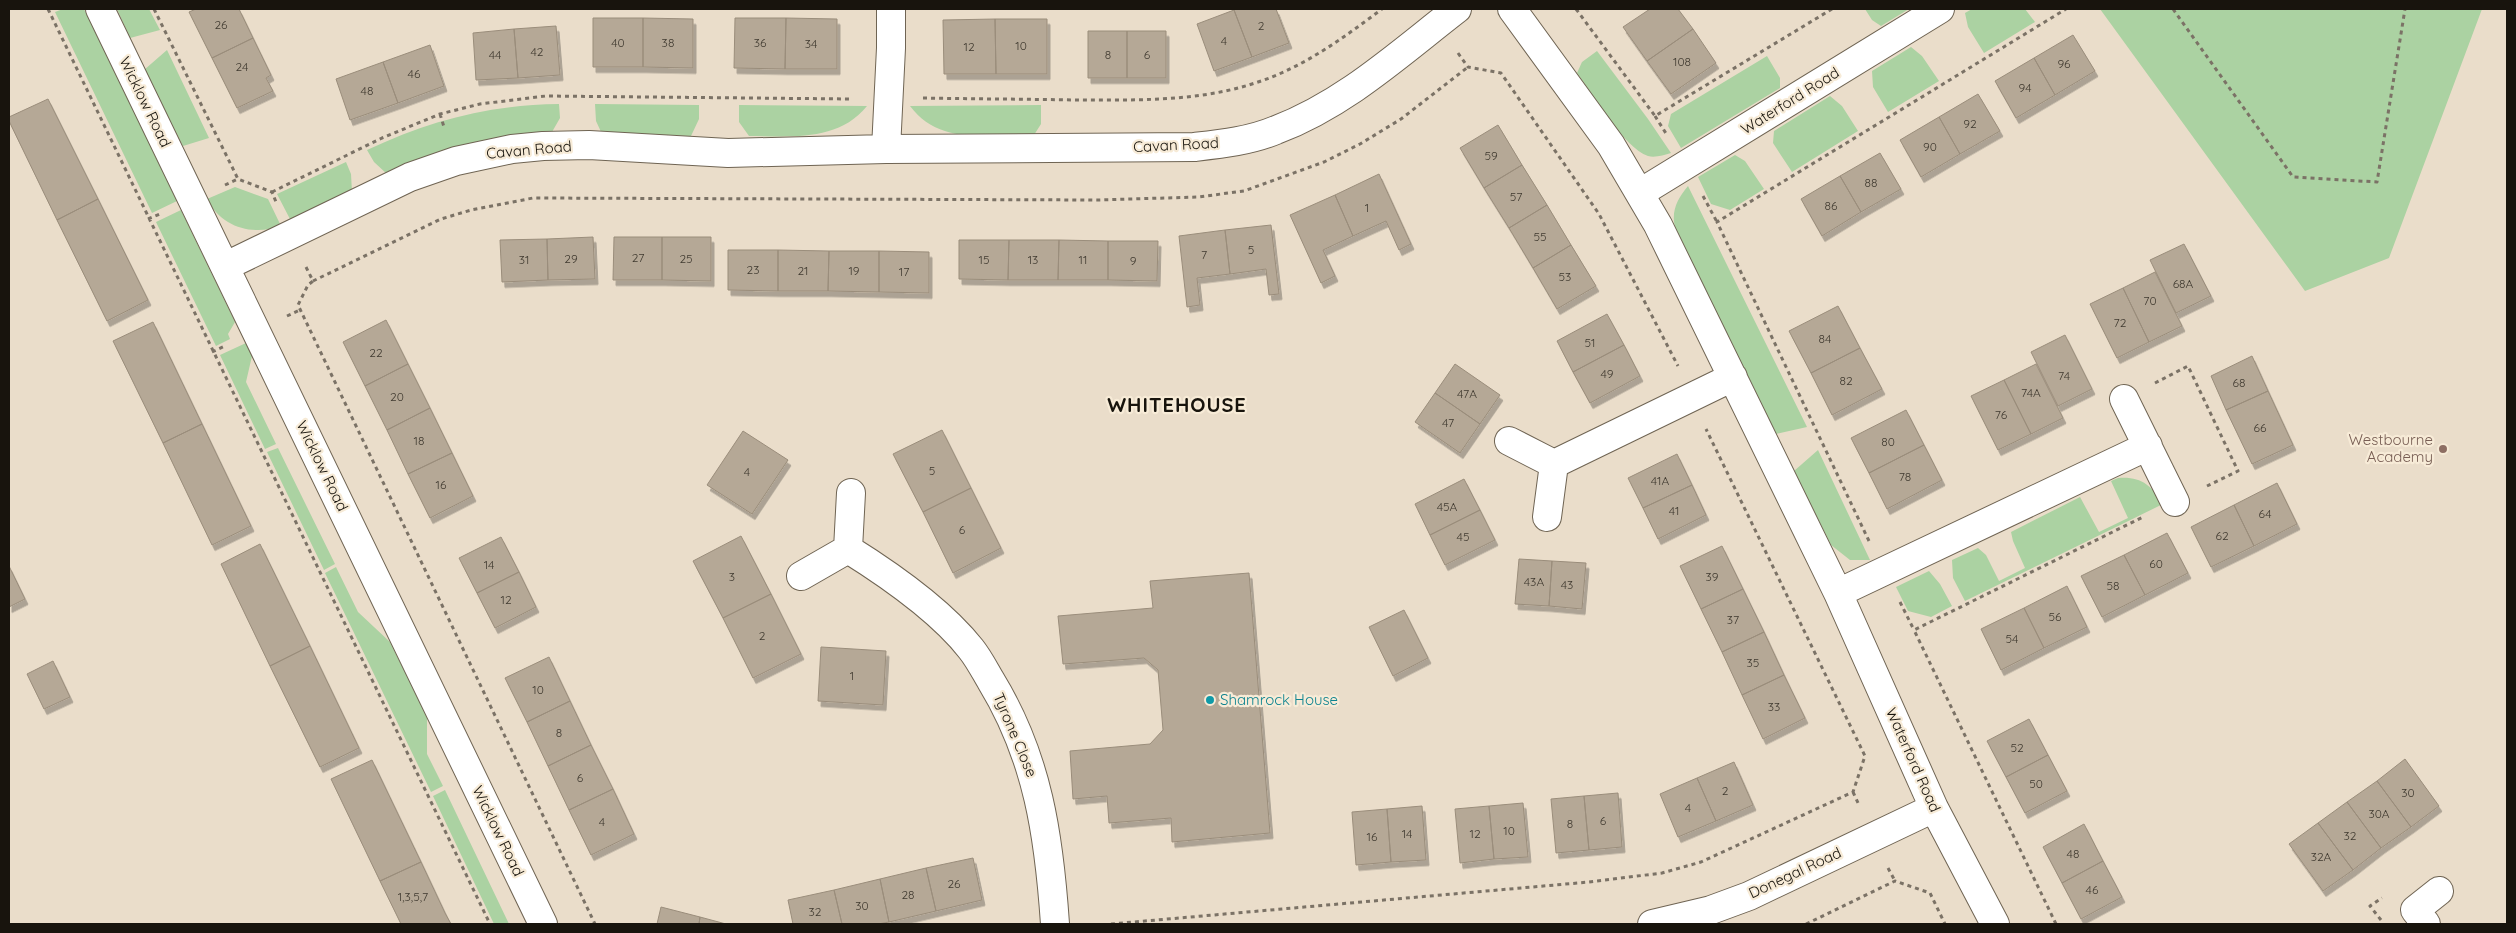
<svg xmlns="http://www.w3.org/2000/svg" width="2516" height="933" viewBox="0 0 2516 933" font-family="Quicksand,sans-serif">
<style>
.green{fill:#abd2a2}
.building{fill:#b5a896;stroke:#9a8d7b;filter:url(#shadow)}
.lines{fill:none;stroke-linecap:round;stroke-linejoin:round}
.street-casing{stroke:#6f6453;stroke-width:30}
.path{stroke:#7b7266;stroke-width:3;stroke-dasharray:4 4;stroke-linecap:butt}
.street{stroke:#fff;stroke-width:28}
.education-dot{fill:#8d6e63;stroke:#f7ebd7;stroke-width:2}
.culture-dot{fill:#0f9aa8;stroke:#f7ebd7;stroke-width:2}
.labels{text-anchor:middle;stroke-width:4.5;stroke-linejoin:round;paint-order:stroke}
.number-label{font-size:12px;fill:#3f392f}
.street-label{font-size:15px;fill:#18140d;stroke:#f7ebd7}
.education-label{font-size:15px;fill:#785e54;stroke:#f7ebd7;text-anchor:end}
.culture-label{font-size:15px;fill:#0d838f;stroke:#f7ebd7;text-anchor:start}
.district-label{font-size:20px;font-weight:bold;letter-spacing:1px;fill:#18140d;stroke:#f7ebd7}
</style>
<defs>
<filter id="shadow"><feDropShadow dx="3" dy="5.5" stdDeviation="0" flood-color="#0004"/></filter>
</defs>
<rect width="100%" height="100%" fill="#eaddca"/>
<path class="green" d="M63 9H84L177 201 152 213 55 12Z
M117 9H149L160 30 130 38Z
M1865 9H1909L1881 26 1872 20Z
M1972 9H2025L2035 22 1984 53 1968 27 1965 13Z
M2100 9H2482L2389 258 2305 291Z
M1911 47 1922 56 1939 81 1888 112 1873 87 1872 71Z
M167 50 209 138 183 146 144 70Z
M1597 51 1648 119 1671 153C1664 155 1655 158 1648 156 1624 148 1592 93 1577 73L1582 62Z
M1767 56 1780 78V88L1681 148 1668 126 1671 114Z
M1830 96 1842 106 1858 131 1792 172 1773 143 1774 131Z
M559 104 560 118 552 132C491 137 442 148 387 174L374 162 367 150C431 120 489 105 559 104Z
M595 104 699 105V119L691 136 602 134 596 121Z
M739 105 867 106C838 142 791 136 749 136L739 122Z
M1041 105V124L1034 135C989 135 940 146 910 106Z
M1735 155 1745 161 1764 189 1730 210 1711 204 1698 177Z
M346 162 351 174 352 192 291 221 277 194Z
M1688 186 1807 427 1776 434 1676 230C1670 213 1677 199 1688 186Z
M235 187 268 199 281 226C253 236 222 228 207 199Z
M181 210 235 322 228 334 230 339 216 346 156 222Z
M246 343 252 356 246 382 276 444 265 449 220 355Z
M278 448 335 564 324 570 267 452Z
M1818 450 1870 560H1850L1831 545 1794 471Z
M2118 478C2140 476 2152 485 2163 504L1965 601 1953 578 1952 560 1978 548 1986 555 1999 581 2025 568 2013 541 2011 532 2080 497 2099 532 2128 518 2111 481Z
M336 567 358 612 390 642 427 717V754L443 786 431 792 325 573Z
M1929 571 1940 584 1952 606 1931 617 1908 611 1896 587Z
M445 790 509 924H494L433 796Z"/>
<path class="building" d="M196 9H239L253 38 212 58 189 12Z
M1237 9H1276L1289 43 1252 57 1234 10Z
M1650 9H1678L1693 29 1647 61 1623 27Z
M1234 10 1252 57 1214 71 1197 24Z
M593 18H643V67H593Z
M643 18 693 19V68L643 67Z
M735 18H786L785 69 734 68Z
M786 18 837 19V69H785Z
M995 19H1047V74H996Z
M995 19 996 74H944L943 20Z
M556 26 560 75 518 78 514 29Z
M514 29 518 78 476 80 473 33Z
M1693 29 1716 63 1671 94 1647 61Z
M1088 31H1127V78H1088Z
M1127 31H1166V78H1127Z
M2073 35 2095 71 2055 95 2034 58Z
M253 38 271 75 266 78 273 91 237 108 212 58Z
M430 45 444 86 398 103 383 62Z
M2034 58 2055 95 2016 118 1995 81Z
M383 62 398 103 350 120 336 79Z
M1978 94 2000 131 1960 154 1939 117Z
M48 99 98 199 57 220 9 121V117Z
M1939 117 1960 154 1921 177 1900 140Z
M1498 125 1522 165 1484 188 1460 148Z
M1880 153 1901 189 1861 212 1840 176Z
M1522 165 1547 205 1509 228 1484 188Z
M1379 174 1411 244 1399 250 1386 221 1353 236 1335 195Z
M1840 176 1861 212 1822 236 1801 199Z
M1335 195 1353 236 1323 250 1335 276 1321 283 1290 215Z
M98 199 148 300 107 321 57 220Z
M1547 205 1571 245 1533 268 1509 228Z
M1271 225 1279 294 1269 295 1266 269 1230 274 1225 230Z
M1225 230 1230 274 1197 278 1200 305 1187 307 1179 236Z
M593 237 595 279 548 280 547 239Z
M614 237H662V280H613Z
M662 237H711V281L662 280Z
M547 239 548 280 502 282 500 240Z
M959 240H1009L1008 280 959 279Z
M1009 240H1059L1058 280H1008Z
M1059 240 1108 241V280H1058Z
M1108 241H1158L1157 281 1108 280Z
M2184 244 2211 296 2176 313 2150 260Z
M1571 245 1596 286 1557 309 1533 268Z
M728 250H778V291L728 290Z
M778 250 829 251 828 291H778Z
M829 251H879V292L828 291Z
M879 251 929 252V293L879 292Z
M2155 272 2182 326 2149 342 2123 288Z
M2123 288 2149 342 2117 358 2090 304Z
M1838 306 1860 348 1811 373 1789 331Z
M1607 314 1624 345 1573 372 1557 341Z
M386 320 408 364 365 386 343 342Z
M153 322 202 424 163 443 113 341Z
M2065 335 2092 389 2058 406 2031 352Z
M1624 345 1640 376 1590 403 1573 372Z
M1860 348 1882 389 1832 415 1811 373Z
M2252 356 2268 391 2226 410 2211 376Z
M408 364 430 408 387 430 365 386Z
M1455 364 1500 395 1480 424 1435 393Z
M2036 364 2063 418 2031 434 2004 380Z
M2004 380 2031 434 1998 450 1971 396Z
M2268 391 2293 445 2252 464 2226 410Z
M1435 393 1480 424 1460 453 1415 422Z
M430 408 452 453 408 474 387 430Z
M1906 410 1924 445 1869 473 1851 438Z
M202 424 251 526 212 545 163 443Z
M942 430 971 488 923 512 893 454Z
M743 431 788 460 752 514 707 485Z
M1924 445 1942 480 1887 509 1869 473Z
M452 453 473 496 430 518 408 474Z
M1677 454 1692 485 1643 508 1628 478Z
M1464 479 1480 510 1430 535 1415 504Z
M2277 483 2297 524 2254 546 2234 505Z
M1692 485 1706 515 1658 539 1643 508Z
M971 488 1001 548 953 573 923 512Z
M2234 505 2254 546 2211 567 2191 527Z
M1480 510 1495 540 1445 565 1430 535Z
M2167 533 2188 573 2145 595 2124 555Z
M741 536 771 594 723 618 693 561Z
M501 537 519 572 477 593 459 558Z
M260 544 310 646 270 666 221 564Z
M1722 546 1743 589 1701 609 1680 566Z
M2124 555 2145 595 2102 617 2081 576Z
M1519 559 1552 561 1549 606 1515 604Z
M1552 561 1586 563 1582 609 1549 606Z
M9 566 25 599 9 607Z
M519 572 536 607 495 628 477 593Z
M1249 573 1270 833 1172 842 1171 818 1109 823 1107 796 1073 799 1070 751 1150 744 1163 730 1158 670 1144 658 1063 664 1058 616 1153 608 1150 581Z
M2067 586 2087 627 2044 648 2024 608Z
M1743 589 1764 632 1722 652 1701 609Z
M771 594 801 654 753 678 723 618Z
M2024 608 2044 648 2001 670 1981 629Z
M1404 610 1428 658 1393 676 1369 627Z
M1764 632 1784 675 1742 695 1722 652Z
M310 646 359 748 320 767 270 666Z
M821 647 886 651 883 705 818 701Z
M549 657 570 701 527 722 505 678Z
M53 661 70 697 44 709 27 674Z
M1784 675 1805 718 1763 739 1742 695Z
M570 701 591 745 548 766 527 722Z
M2029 719 2048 755 2006 777 1987 741Z
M591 745 613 789 569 810 548 766Z
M2048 755 2067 791 2025 813 2006 777Z
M2405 759 2439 806 2411 827 2377 781Z
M372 760 421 862 380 881 331 779Z
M1734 762 1753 805 1716 821 1697 778Z
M1697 778 1716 821 1678 837 1660 794Z
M2377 781 2411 827 2381 848 2347 802Z
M613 789 634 834 591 855 569 810Z
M1618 793 1622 847 1589 850 1584 796Z
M1584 796 1589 850 1556 853 1551 799Z
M2347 802 2381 848 2353 870 2318 823Z
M1523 803 1528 857 1494 859 1489 806Z
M1422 806 1426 860 1391 862 1387 809Z
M1489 806 1494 859 1460 863 1455 809Z
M1387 809 1391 862 1356 865 1352 812Z
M2318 823 2353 870 2323 891 2289 844Z
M2084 824 2103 861 2062 883 2043 847Z
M973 858 982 900 936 911 926 868Z
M2103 861 2122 897 2081 919 2062 883Z
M421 862 445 913 451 924H401L380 881Z
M926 868 936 911 889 922 880 879Z
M880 879 889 922 878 924H842L834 890Z
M834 890 842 924H793L788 900Z
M661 907 700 917 699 924H657Z
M700 917 726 924H699Z"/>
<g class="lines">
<g class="street-casing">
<path id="street" d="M100 9 543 924
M1512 9 1611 145 1658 225 1838 593 1934 808 1995 924
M886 149 891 48V9
M1640 193 1940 9
M226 266 410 177 456 161 512 149 543 146 589 145 728 153 886 149 1194 147C1221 144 1250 141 1276 130 1345 104 1400 53 1457 9
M2124 399 2175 502
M1509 441 1554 464 1547 517
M1554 464 1733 377
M848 549C888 574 942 612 971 649 979 659 985 671 991 681 1038 758 1049 836 1055 924
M801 576 848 549 851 493
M1838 593 2148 446
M1652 924 1711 910 1749 896 1934 808
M2426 924 2415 910 2439 891"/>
</g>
<path class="path" d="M48 9 490 924
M154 9 238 179 272 192 276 202
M1576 9 1655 116 1832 9
M2173 9 2293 177 2377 182 2405 9
M1458 53 1468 67 1501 73 1599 214 1678 366
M923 98C974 99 1024 99 1075 100 1135 100 1198 102 1255 83 1303 68 1343 38 1382 9
M440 114 444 127
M1655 116 1667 135
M225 185 238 179
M272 192 382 138 440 114 480 104 546 96 852 99
M1703 196 1717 222
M148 219 160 214
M306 267 313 281 308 285 298 305 595 924
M313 281 441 219 471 210 533 198 1098 200 1198 197 1244 191 1324 162 1360 144 1401 119 1468 67
M287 316 300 310
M212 352 225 346
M2155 383 2188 366 2238 471 2207 486
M1869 541 1717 222 2066 9
M1900 602 1914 630
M1853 792 1859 805
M1888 868 1895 881
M2381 920 2370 906 2382 898
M1111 924 1589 882 1662 873 1701 862 1853 792 1865 756 1706 429
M1806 924 1895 881 1930 893 1945 924
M2056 924 1914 630 2143 517"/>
<use href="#street" class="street"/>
</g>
<circle class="education-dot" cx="2443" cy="449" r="5"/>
<circle class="culture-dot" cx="1210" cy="700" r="5"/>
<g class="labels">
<g class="number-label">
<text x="221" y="29">26</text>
<text x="1261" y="30">2</text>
<text x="1224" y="45">4</text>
<text x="618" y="47">40</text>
<text x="668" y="47">38</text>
<text x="760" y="47">36</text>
<text x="811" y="48">34</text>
<text x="1021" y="50">10</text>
<text x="969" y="51">12</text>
<text x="537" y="56">42</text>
<text x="495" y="59">44</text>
<text x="1108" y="59">8</text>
<text x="1147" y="59">6</text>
<text x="1682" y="66">108</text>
<text x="2064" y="68">96</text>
<text x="242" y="71">24</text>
<text x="414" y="78">46</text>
<text x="2025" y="92">94</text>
<text x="367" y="95">48</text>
<text x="1970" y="128">92</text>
<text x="1930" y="151">90</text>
<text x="1491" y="160">59</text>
<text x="1871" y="187">88</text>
<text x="1516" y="201">57</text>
<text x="1831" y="210">86</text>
<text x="1367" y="212">1</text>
<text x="1540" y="241">55</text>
<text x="1251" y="254">5</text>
<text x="1204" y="259">7</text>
<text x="638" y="262">27</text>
<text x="571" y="263">29</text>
<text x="686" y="263">25</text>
<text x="524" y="264">31</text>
<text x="984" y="264">15</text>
<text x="1033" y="264">13</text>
<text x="1083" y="264">11</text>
<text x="1133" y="265">9</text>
<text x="753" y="274">23</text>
<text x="803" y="275">21</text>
<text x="854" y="275">19</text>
<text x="904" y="276">17</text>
<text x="1565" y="281">53</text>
<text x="2183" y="288">68A</text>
<text x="2150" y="305">70</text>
<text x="2120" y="327">72</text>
<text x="1825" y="343">84</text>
<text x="1590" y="347">51</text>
<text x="376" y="357">22</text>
<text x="1607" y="378">49</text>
<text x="2064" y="380">74</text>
<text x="1846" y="385">82</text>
<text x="2239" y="387">68</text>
<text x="2031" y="397">74A</text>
<text x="1467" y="398">47A</text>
<text x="397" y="401">20</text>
<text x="2001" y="419">76</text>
<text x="1448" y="427">47</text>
<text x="2260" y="432">66</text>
<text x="419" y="445">18</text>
<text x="1888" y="446">80</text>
<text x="932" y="475">5</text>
<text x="747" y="476">4</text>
<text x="1905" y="481">78</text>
<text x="1660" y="485">41A</text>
<text x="441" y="489">16</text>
<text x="1447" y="511">45A</text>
<text x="1674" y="515">41</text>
<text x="2265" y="518">64</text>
<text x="962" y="534">6</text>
<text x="2222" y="540">62</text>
<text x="1463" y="541">45</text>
<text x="2156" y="568">60</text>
<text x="489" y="569">14</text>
<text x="732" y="581">3</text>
<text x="1712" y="581">39</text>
<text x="1534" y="586">43A</text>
<text x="1567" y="589">43</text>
<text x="2113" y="590">58</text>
<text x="506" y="604">12</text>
<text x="2055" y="621">56</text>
<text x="1733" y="624">37</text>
<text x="762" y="640">2</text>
<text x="2012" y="643">54</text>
<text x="1753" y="667">35</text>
<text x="852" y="680">1</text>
<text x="538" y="694">10</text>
<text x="1774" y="711">33</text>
<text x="559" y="737">8</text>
<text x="2017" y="752">52</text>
<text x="580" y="782">6</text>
<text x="2036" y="788">50</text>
<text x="1725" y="795">2</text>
<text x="2408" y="797">30</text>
<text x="1688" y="812">4</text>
<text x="2379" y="818">30A</text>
<text x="1603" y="825">6</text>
<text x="602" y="826">4</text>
<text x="1570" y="828">8</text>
<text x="1509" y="835">10</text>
<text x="1407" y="838">14</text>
<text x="1475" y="838">12</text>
<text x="2350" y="840">32</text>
<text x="1372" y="841">16</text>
<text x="2073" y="858">48</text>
<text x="2321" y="861">32A</text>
<text x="954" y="888">26</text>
<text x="2092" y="894">46</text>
<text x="908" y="899">28</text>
<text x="413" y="901">1,3,5,7</text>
<text x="862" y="910">30</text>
<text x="815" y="916">32</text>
</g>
<g class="street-label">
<text transform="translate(1790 101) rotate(-32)" y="5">Waterford Road</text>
<text transform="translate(145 102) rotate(64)" y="5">Wicklow Road</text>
<text transform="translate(1176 145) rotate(-3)" y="5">Cavan Road</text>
<text transform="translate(529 150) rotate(-5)" y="5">Cavan Road</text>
<text transform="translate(322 466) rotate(64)" y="5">Wicklow Road</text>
<text transform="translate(1015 735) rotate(67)" y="5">Tyrone Close</text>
<text transform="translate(1913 760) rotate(66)" y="5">Waterford Road</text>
<text transform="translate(498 831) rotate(64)" y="5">Wicklow Road</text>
<text transform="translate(1795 873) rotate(-25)" y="5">Donegal Road</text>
</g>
<g class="education-label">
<text x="2433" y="445">Westbourne<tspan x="2433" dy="17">Academy</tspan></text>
</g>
<g class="culture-label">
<text x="1220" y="705">Shamrock House</text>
</g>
<g class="district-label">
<text x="1177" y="412">WHITEHOUSE</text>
</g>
</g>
<rect width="2516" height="933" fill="none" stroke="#18140d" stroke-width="20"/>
</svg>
